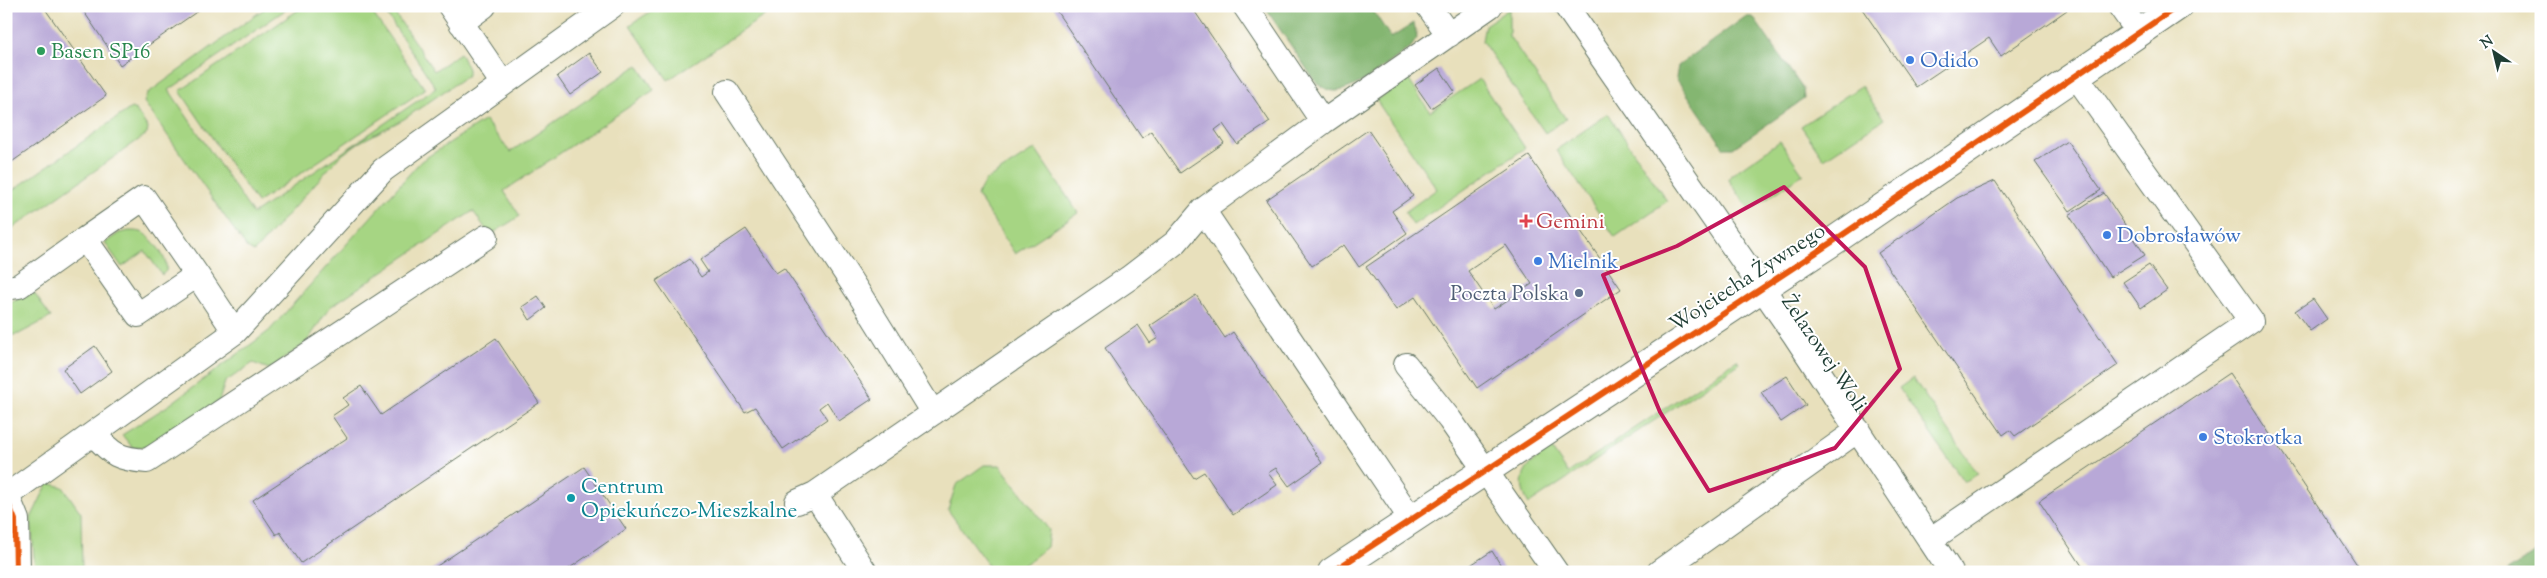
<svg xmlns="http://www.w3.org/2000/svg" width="2547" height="578" viewBox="0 0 2547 578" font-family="'Sorts Mill Goudy',serif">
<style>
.green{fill:#a6d583;stroke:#62895c}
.forest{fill:#84b671;stroke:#527a52}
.building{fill:#b8a8d7;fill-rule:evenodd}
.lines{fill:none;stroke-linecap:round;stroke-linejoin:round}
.lane-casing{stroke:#657664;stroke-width:26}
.street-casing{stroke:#657664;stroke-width:30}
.lane{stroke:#fff;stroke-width:24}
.street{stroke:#fff;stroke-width:28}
.cycleway-casing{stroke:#fff;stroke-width:9}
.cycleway{stroke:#e8590c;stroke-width:6}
.marked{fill:none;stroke:#c2185b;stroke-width:4;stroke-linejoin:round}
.leisure-dot{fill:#2e9e5b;stroke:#fff;stroke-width:2}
.shop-dot{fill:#3f7fe0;stroke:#fff;stroke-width:2}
.health-dot{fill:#e0444e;stroke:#fff;stroke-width:2}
.service-dot{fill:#5c6f8a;stroke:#fff;stroke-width:2}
.culture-dot{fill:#0f9aa8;stroke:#fff;stroke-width:2}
.labels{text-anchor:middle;stroke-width:4;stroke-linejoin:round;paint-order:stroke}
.leisure-label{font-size:21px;fill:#27864d;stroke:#fff;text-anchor:start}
.shop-label{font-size:21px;fill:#366cbe;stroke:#fff;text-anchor:start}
.health-label{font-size:21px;fill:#be3a42;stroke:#fff;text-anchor:start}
.street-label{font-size:21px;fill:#1f3d34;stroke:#fff}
.service-label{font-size:21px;fill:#4e5e75;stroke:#fff;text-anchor:end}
.culture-label{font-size:21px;fill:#0d838f;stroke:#fff;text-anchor:start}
</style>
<rect width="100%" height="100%" fill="#fff"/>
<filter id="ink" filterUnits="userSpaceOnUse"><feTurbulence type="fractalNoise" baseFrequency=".02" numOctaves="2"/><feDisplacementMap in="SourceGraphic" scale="10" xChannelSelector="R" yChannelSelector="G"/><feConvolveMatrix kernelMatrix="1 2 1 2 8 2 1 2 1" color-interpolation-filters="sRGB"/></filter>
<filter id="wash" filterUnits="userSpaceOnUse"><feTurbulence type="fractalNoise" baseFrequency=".0096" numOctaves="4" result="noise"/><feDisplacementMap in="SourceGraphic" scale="20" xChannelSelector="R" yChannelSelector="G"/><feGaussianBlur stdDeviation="1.12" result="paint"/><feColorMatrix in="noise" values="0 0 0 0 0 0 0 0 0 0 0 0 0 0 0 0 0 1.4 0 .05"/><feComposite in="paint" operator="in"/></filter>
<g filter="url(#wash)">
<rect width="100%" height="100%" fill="#e8e0bc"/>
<path class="green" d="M268 6H291L169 90 253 214 436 88 381 6H390L434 71 460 53 468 69V75L404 119 358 143 339 157 254 252 247 248 144 102 148 93Z
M304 6H368L425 89 257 203 180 91Z
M659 6H779L668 80 630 25Z
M1509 9V36L1566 119 1545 133 1482 41 1485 25Z
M638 65 654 90 504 191 520 216 490 235 473 211 330 307 306 343 269 369 253 363 225 382 219 401 163 439 146 446 133 448 122 435 169 405 269 331 421 161 485 120 510 152Z
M1408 79 1430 112 1479 79 1525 148 1413 225 1405 212 1437 189 1376 100Z
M1861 86 1884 119 1824 159 1801 126Z
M131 108 136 110 148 128 147 134 6 233V195Z
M1608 114 1667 201 1615 237 1556 150Z
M1780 141 1803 174 1751 210 1749 209 1729 180 1731 175Z
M1035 149 1078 213 1015 254 977 195 985 181Z
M129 231C133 231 138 231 141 232 152 237 169 259 166 271L162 275 145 251 122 267 105 243 119 233Z
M34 293 51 317 19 334 6 336V304Z
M1737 360 1739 364 1529 504C1512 476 1530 463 1551 448L1568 473Z
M1913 378 1978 474 1964 482 1899 388Z
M984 465H1000L1049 530 1047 547 1015 572H993L948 510 956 485Z
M48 483 63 487 81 513 82 572H35L31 518Z"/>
<path class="forest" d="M1264 6H1370L1391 38 1414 23 1417 38 1411 47C1392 60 1358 90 1336 91 1327 91 1321 86 1315 81Z
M1745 17H1753L1803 89 1804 99 1733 148H1724L1676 78 1678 66Z
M2541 549V572H2506Z"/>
<g id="blocks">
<path class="building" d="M6 6H43L106 96 6 166Z
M80 6H205L120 65Z
M1053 6H1191L1270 122 1237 144 1223 124 1215 130 1224 143 1180 173 1151 131 1142 138Z
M1860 6H2065L2067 10 2001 56 1989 38 1916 87Z
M589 53 603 72 570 95 557 76Z
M1439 68 1455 92 1431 108 1415 85Z
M1368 130 1413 196 1392 211 1407 233 1359 267 1344 245 1312 266 1266 200Z
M2067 141 2101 190 2070 211 2035 162Z
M1529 156 1621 289 1477 388 1415 297 1396 310 1366 267ZM1506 245 1532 284 1494 309 1468 271Z
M1995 181 2118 365 2015 436 2010 430 2003 435 1878 253 1957 198Z
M2104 193 2145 255 2110 277 2069 215Z
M746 229 776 273 784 268 872 399 839 421 827 402 819 408 827 419 783 449 755 407 745 412 656 281 689 259 701 277 708 272 700 260Z
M2149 265 2167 290 2141 308 2123 282Z
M1196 295 1225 338 1233 332 1322 463 1289 486 1276 468 1268 473 1277 485 1233 515 1204 472 1194 478 1105 348 1138 325 1150 343 1158 338 1150 326Z
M538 296 546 308 530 320 522 307Z
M2313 299 2327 319 2310 331 2295 311Z
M496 338 539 403 301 563 280 532 276 535 253 500 347 438 332 416 348 405 343 398 361 386 381 415Z
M95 346 112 371 80 394 63 369Z
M2229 373 2362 572H2086L2039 501Z
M1787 376 1806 405 1781 422 1761 392Z
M584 467 626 529 564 572H428Z
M1492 551 1505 572H1460Z"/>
</g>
</g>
<g filter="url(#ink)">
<use href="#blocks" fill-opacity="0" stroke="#657664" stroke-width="1"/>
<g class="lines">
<g class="lane-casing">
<path id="lane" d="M450 6 503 84
M1245 6 1323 122 1490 6
M1428 6 1449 35
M1566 6 1794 334 1951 572
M2120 6 2139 33
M461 23 484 6
M727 92 858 292 933 413
M1203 210 1411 519
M85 239 144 198 197 275
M6 288 19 286 85 239 138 315 197 275 235 332
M1406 365 1450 420 1556 572
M94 434C112 455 119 459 147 461L486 237
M815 494 865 572
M6 496 235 332 383 170 612 6
M797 502 815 494 1129 278 1176 242 1203 210 1323 122
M1930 540 2251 321 2076 76
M1659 572 1858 430"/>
</g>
<g class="street-casing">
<path id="street" d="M6 498 15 520 16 572
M1332 572 1835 240 2178 6"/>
</g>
<use href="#lane" class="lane"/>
<use href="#street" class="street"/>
<g class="cycleway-casing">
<path id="cycleway" d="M6 498 15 520 16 572
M1332 572 1835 240 2178 6"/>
</g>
<use href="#cycleway" class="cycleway"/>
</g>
</g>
<path class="marked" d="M1784 187 1865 267 1900 369 1835 448 1709 491 1660 412 1603 275 1677 246Z"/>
<circle class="leisure-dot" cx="41" cy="51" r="5"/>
<g class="shop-dot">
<circle cx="1910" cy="60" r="5"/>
<circle cx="2107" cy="235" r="5"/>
<circle cx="1538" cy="261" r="5"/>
<circle cx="2203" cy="437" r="5"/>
</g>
<path class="health-dot" d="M1523.5 213.5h5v5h5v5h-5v5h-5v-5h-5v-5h5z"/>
<circle class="service-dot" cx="1579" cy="293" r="5"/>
<circle class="culture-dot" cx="571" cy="498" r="5"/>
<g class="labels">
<g class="leisure-label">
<text x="51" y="58">Basen SP16</text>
</g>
<g class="shop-label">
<text x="1920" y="67">Odido</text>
<text x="2117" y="242">Dobrosławów</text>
<text x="1548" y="268">Mielnik</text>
<text x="2213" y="444">Stokrotka</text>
</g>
<g class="health-label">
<text x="1536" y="228">Gemini</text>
</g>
<g class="street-label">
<text transform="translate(1747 277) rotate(-33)" y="7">Wojciecha Żywnego</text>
<text transform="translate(1825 353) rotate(56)" y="7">Żelazowej Woli</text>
</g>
<g class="service-label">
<text x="1569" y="300">Poczta Polska</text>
</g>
<g class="culture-label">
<text x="581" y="493">Centrum<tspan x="581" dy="24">Opiekuńczo-Mieszkalne</tspan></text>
</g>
</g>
<rect width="2547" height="578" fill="none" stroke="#fff" stroke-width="25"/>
<g transform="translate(2494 52) rotate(325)" stroke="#ffffff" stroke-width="4" paint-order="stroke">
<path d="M0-4L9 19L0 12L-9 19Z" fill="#1f3d34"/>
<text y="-8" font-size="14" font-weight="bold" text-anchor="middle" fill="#1f3d34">N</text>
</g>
</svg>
